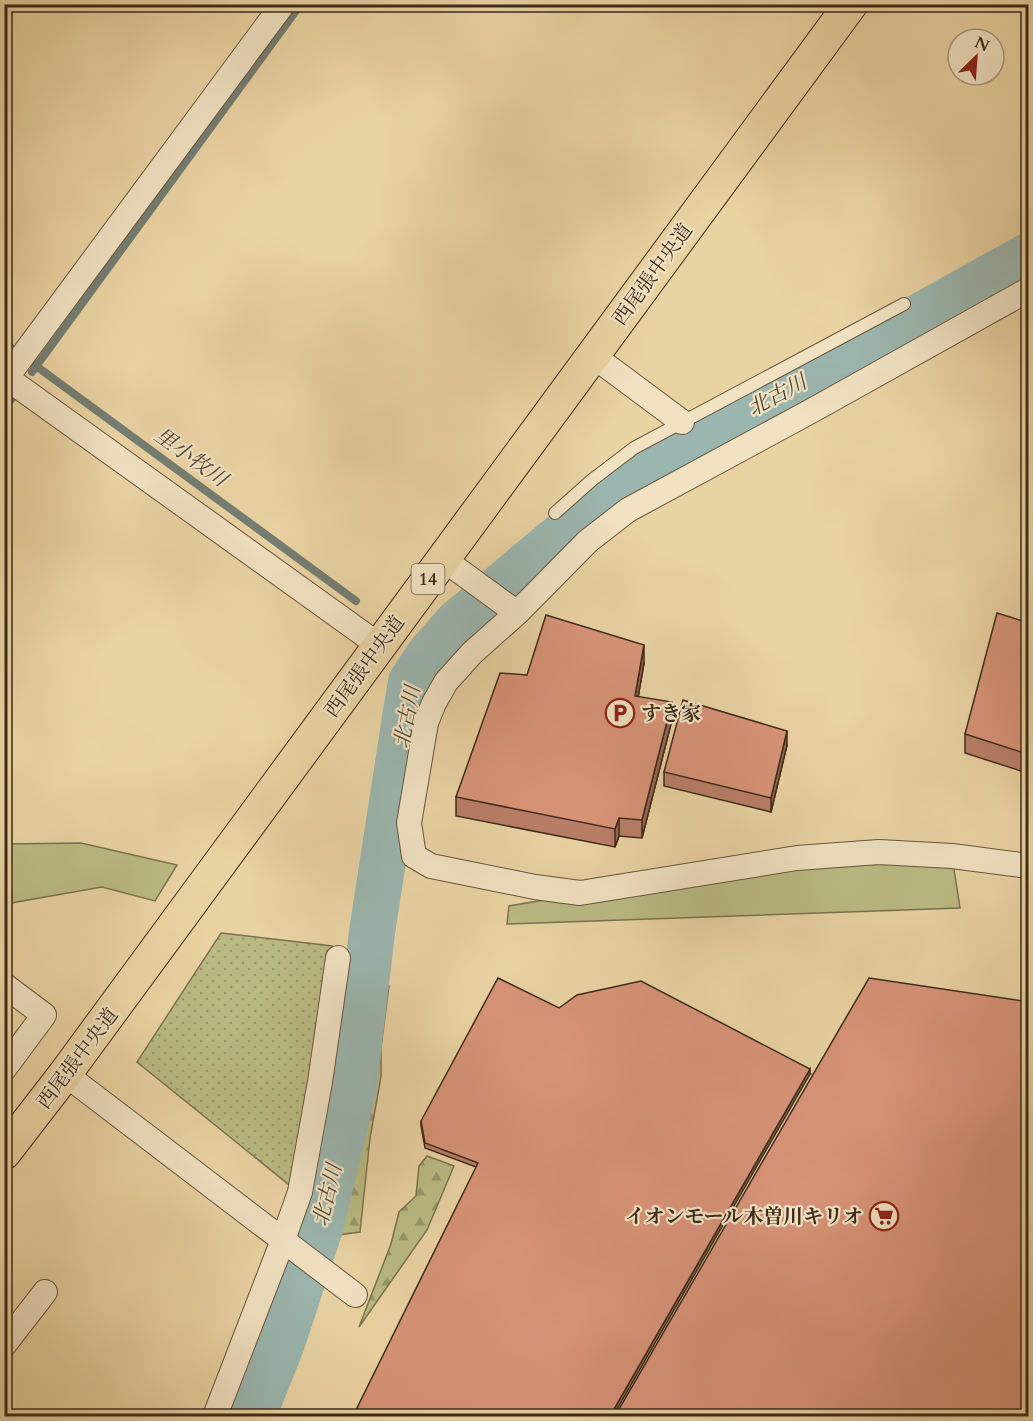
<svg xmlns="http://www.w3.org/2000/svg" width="1033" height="1421" viewBox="0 0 1033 1421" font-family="Cardo,'Noto Serif JP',serif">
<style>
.grass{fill:url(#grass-dots);stroke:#7c734e;stroke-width:1.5}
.forest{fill:url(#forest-firs);stroke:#7c734e;stroke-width:1.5}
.green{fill:#babb83;stroke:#7c734e;stroke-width:1.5}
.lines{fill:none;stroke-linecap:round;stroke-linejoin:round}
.stream{stroke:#757e73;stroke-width:8}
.river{stroke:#9bb6af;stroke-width:46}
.service-casing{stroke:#68553c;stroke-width:14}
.minor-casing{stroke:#68553c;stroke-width:26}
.primary-casing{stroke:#3d2b19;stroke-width:35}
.service{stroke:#f1e2c3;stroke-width:12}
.minor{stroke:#f1e2c3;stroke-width:24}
.primary{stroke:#ead3a3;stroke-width:33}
.wall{fill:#b97e67;stroke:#3d2b19;stroke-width:1.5}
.shaded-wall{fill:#966754;stroke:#3d2b19;stroke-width:1.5}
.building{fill:#d79378;stroke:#3d2b19;stroke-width:1.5}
.labels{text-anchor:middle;stroke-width:4.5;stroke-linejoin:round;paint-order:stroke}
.shield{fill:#f1e2c3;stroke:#73624c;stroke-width:1.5}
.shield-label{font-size:18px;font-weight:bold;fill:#3d2b19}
.street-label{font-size:20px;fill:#3d2b19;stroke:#f1e2c3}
.poi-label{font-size:20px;font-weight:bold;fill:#3d2b19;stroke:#f1e2c3;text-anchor:start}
.water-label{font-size:21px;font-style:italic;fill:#504737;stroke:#f1e2c3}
</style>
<defs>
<pattern id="grass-dots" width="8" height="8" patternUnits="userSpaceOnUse" patternTransform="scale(1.5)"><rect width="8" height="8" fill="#babb83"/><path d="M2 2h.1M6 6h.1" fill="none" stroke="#98986a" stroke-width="1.8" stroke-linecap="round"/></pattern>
<pattern id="forest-firs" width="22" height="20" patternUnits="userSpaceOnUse" patternTransform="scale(1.5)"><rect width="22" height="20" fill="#babb83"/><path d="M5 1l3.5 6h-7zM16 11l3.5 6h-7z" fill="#98986a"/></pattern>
</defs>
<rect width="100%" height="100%" fill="#ead3a3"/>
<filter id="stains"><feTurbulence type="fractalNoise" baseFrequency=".00333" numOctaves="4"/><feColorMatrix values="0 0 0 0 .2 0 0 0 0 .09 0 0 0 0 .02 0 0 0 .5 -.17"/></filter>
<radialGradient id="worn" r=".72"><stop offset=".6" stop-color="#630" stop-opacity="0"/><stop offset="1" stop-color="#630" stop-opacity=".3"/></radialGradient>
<path class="grass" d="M221 933 332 946 293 1188 137 1062Z"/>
<path class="forest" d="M389 986 381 1047V1077L370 1138 360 1232 337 1235 367 1072 373 1009 377 987Z
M427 1156 454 1166 427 1230 359 1327 391 1244 399 1212 416 1196 419 1166Z"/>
<path class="green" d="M81 843 177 865 155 901 102 887 5 904V844Z
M952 856 960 908 507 924 509 906 797 858Z"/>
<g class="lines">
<path class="stream" d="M4 343 20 354
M32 363 356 601
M32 372 301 4
M4 408 18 391"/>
<path class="river" d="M253 1416 282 1343 321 1225 354 1087 372 932 406 712 411 682 429 655 457 623 604 500 674 447 780 394 1028 256"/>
<g class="service-casing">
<path id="service" d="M555 513 592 480 634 448 904 304"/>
</g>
<g class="minor-casing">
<path id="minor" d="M1028 290 813 410 628 510 588 541 517 613 472 653 446 682 434 703 426 723 409 823 414 856 431 866 535 887 580 893 797 858 879 852 952 856 1028 866
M592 355 682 422
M4 376 380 646
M4 381 283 4
M443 559 517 613
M4 985 44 1015 4 1069
M65 1074 355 1295
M4 1345 45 1292
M215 1416 283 1240 300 1192 320 1082 338 958"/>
</g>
<g class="primary-casing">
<path id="primary" d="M4 1153 65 1074 851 4"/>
</g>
<use href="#service" class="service"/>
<use href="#minor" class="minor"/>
<use href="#primary" class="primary"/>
</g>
<path class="wall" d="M1029 623V753L1024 772 965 753V734Z
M644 663 638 697 672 720 642 838 619 836 615 847 456 816V797L527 675Z
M787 745 771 812 664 786V772Z
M559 1008 810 1074 476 1167 425 1148 421 1126V1121Z"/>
<path class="shaded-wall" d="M644 645V663L635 715V696Z
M672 702V720L642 838V820Z
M787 731V745L771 812V798Z
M1029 735V753L1024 772V753Z
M619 818V836L615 847V829Z
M810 1069V1074L613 1416H610Z"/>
<path class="building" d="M997 613 1029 623V735L1024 753 965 734Z
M546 615 644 645 635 696 672 702 642 820 619 818 615 829 456 797 500 673 527 675Z
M683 700 787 731 771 798 664 772Z
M498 978 559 1008 577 995 641 981 810 1069 610 1416H353L478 1163 425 1143 421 1121Z
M869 978 1029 1002V1416H615Z"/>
<defs>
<g id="parking-ring" transform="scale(1.5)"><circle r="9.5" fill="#f1e2c3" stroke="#8f2418" stroke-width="1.5"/><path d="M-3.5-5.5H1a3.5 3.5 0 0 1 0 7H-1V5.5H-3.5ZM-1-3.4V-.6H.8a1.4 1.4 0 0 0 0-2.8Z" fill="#8f2418"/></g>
<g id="supermarket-ring" transform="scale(1.5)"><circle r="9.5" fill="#f1e2c3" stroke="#8f2418" stroke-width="1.5"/><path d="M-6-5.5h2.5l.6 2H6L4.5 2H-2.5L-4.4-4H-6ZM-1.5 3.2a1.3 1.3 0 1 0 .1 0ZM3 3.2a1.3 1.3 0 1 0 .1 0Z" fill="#8f2418"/></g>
</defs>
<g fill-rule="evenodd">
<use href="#parking-ring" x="620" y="713"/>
<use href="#supermarket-ring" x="884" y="1216"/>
</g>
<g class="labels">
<rect class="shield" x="411.5" y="564" width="33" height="30" rx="4.5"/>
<g class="shield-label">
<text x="428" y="585">14</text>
</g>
<g class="street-label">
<text transform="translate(652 274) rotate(-54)" y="7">西尾張中央道</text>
<text transform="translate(364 666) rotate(-54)" y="7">西尾張中央道</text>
<text transform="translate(77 1058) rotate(-53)" y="7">西尾張中央道</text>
</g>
<g class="poi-label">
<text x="641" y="720">すき家</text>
<text x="863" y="1223" text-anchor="end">イオンモール木曽川キリオ</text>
</g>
<g class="water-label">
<text transform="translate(777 395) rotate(-28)" y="7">北古川</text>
<text transform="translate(191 457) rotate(36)" y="7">里小牧川</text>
<text transform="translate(407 717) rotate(-79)" y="7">北古川</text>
<text transform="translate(327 1195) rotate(-76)" y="7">北古川</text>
</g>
</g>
<rect width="1033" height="1421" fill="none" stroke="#ead3a3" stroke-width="24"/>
<rect x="6" y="6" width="1021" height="1409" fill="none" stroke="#3d2b19" stroke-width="3"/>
<rect x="12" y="12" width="1009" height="1397" fill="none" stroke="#3d2b19" stroke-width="1.5"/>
<g transform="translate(976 57) rotate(25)"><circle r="28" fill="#f1e2c3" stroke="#a9997f" stroke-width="1.5"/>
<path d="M0-4.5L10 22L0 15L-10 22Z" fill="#8f2418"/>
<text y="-9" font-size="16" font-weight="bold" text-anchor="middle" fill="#3d2b19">N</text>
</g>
<rect width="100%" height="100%" filter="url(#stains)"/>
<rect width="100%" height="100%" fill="url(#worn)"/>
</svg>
